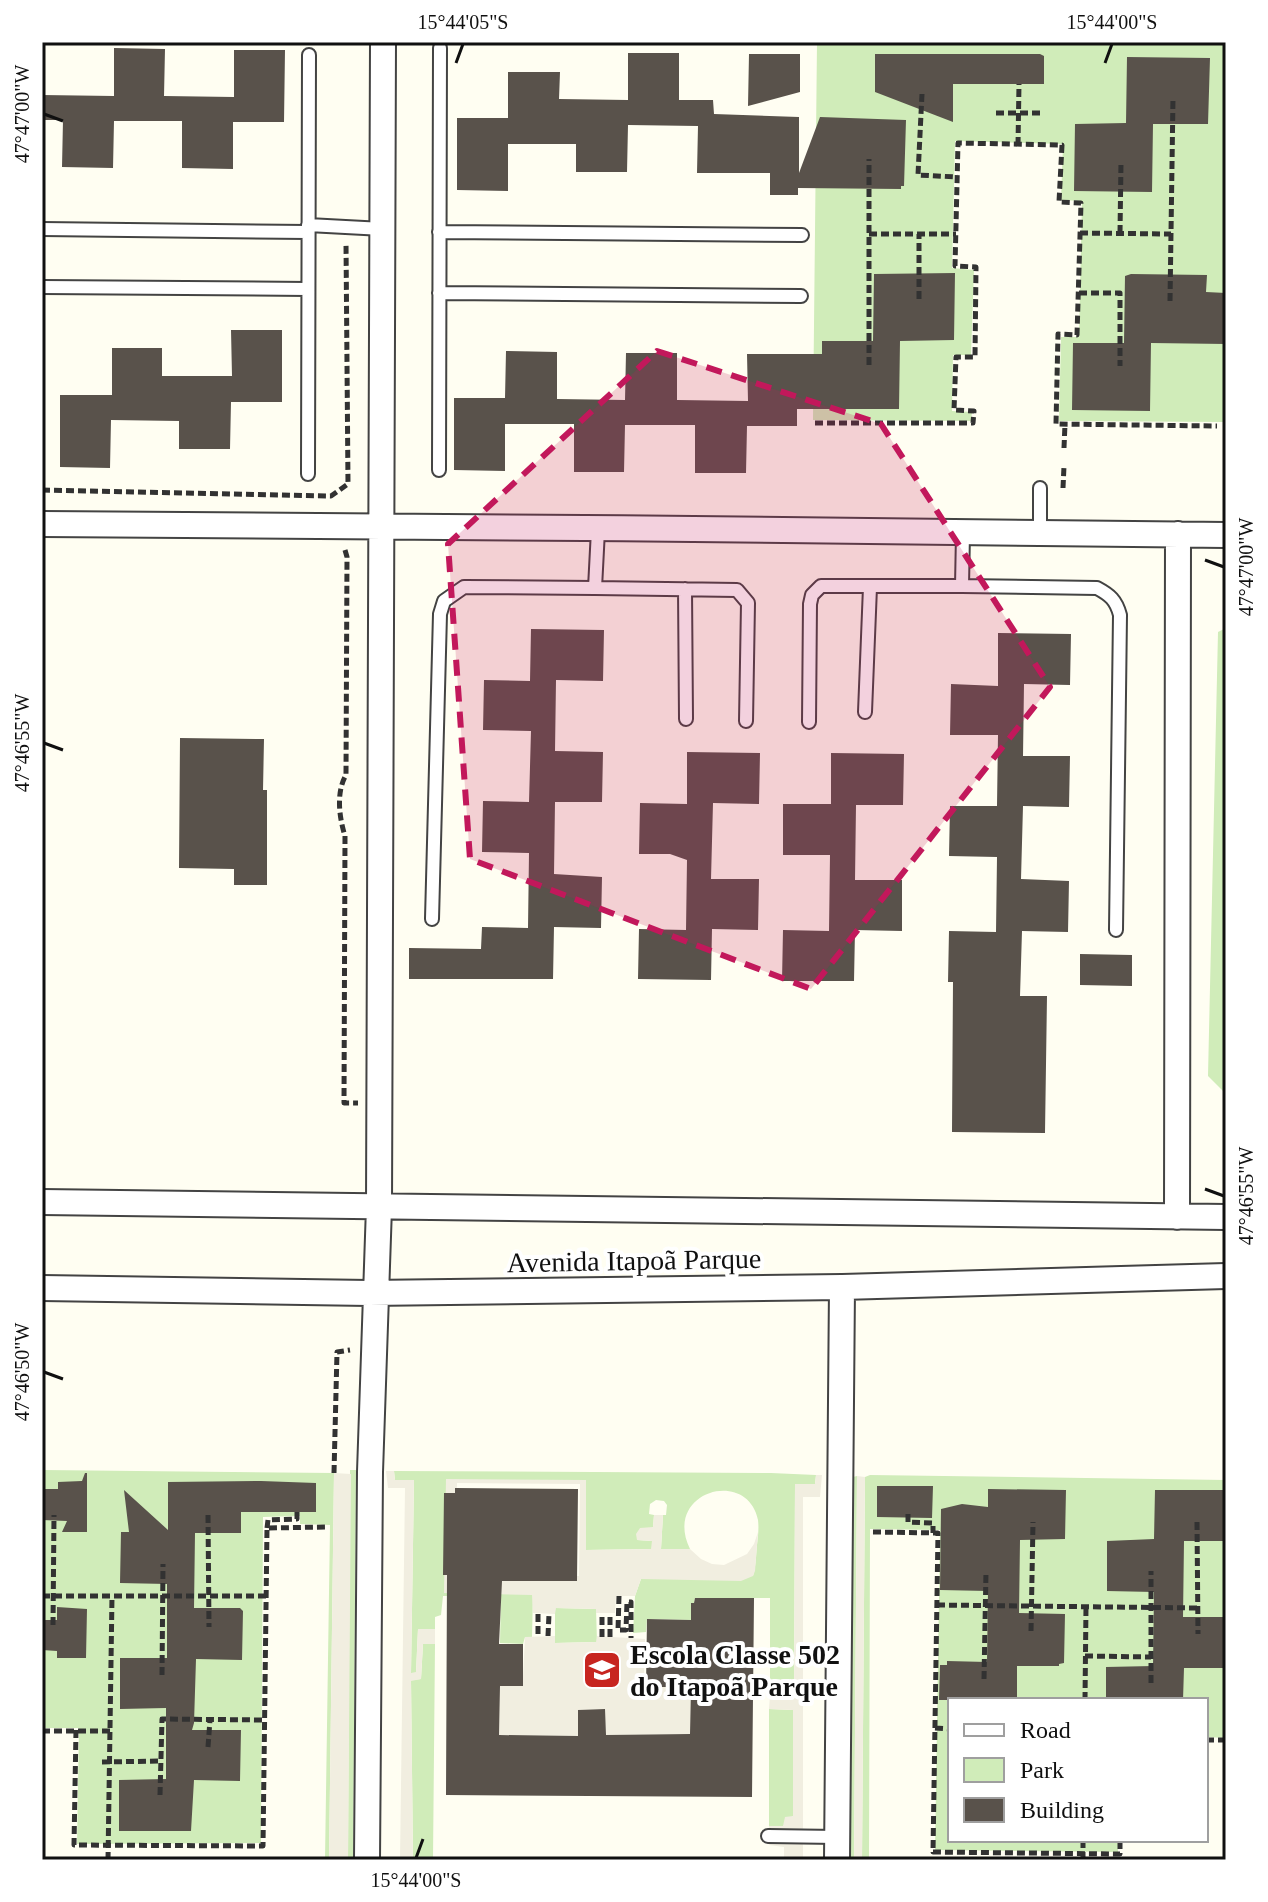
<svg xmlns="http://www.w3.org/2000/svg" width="1268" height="1902" viewBox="0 0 1268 1902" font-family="'Times New Roman',serif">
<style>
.green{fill:#d0ecb9}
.plaza{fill:#f1eee0;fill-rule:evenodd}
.building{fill:#59524b}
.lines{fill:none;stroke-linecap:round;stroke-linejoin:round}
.lane-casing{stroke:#434343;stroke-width:16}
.street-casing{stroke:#434343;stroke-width:28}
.path{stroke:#323232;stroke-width:5;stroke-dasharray:8 4;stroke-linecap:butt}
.lane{stroke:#fff;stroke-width:12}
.street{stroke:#fff;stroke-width:24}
.marked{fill:#c2185b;fill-opacity:0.2;stroke:#c2185b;stroke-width:6;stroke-dasharray:16 10;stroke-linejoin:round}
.ticks{fill:none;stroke:#101010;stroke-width:3}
.labels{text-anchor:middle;stroke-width:8;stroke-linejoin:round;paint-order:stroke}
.street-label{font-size:28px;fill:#101010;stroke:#fff}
.poi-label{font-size:28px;font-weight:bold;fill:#101010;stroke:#fff;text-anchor:start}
.neatline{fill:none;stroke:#101010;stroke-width:3}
.ticks-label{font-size:20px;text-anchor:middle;fill:#101010}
</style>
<rect width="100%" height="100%" fill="#fffef2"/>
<path class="green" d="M817 42H1226V422L1059 421 1061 337H1079L1082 201 1061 200 1063 144 955 141 952 268 974 270 971 355H953L952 411 972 412 971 421 813 420Z
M1226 628V1094L1208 1076 1218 632Z
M42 1470 334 1473 329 1860H325L330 1525 300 1524V1516L263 1517 261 1843 77 1844 79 1728H42Z
M350 1470H356L353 1860H348Z
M394 1471 771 1473 816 1475 815 1484 795 1485 794 1696 770 1695V1598H695L691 1620 647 1619 646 1632 633 1633 635 1596 641 1579 753 1576C756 1566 756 1555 757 1545 758 1537 759 1528 758 1520 747 1467 662 1492 690 1549H661L663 1515H666L667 1505 664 1501 656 1500 650 1504 649 1514 654 1515 653 1527 637 1540 652 1541V1549L585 1550 586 1480H446L533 1595 532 1637H525L523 1644 500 1643 501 1596H443L441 1615 435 1617V1629H418L416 1673H411L414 1481 395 1480Z
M870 1475 1226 1480V1738L1206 1737V1700H950V1840H1118V1852L935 1850 940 1530 870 1529 869 1860H862L865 1477Z
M857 1476 854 1860H850L853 1477Z
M555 1608 596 1609 597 1642 555 1643Z
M423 1644H435L433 1860H413L411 1680 421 1679Z
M769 1709 793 1710V1816L783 1826H769Z"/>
<path class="plaza" d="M386 1471H394L395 1480H414L411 1673 416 1672 418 1629H435V1644H423L421 1679 411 1681 413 1860H400L405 1488H388Z
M334 1473 351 1474 348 1860H329Z
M816 1475H822L820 1497H803V1860H784V1847L769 1845V1826H783L785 1817 793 1816V1710L769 1709 770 1695 794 1696 795 1484H815Z
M857 1476 865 1477 862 1860H854Z
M446 1479 586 1480V1550L651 1549 652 1541 637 1540 636 1534 640 1528 653 1527 654 1515H663L661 1549H690L701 1559 712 1564 724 1565 747 1554 754 1544 758 1532 755 1571 753 1576 741 1581 641 1579 635 1596H616L615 1613H596V1609L556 1608 555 1614 533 1613 532 1595 444 1593ZM457 1483 580 1484 579 1576 455 1575Z
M555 1636V1643L596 1642 597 1636 645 1639 644 1679H691L690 1734 606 1735 604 1709 578 1710V1736L499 1735 500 1677 523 1676 525 1637Z"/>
<path class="building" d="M114 48 165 49 164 96 234 97V50H285L284 122H233V169L182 168V121H114L113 168 62 167 63 120H42V95L114 96Z
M628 53H679V100H713L714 114 799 117V173L820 117 906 120 904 186H901V189L798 188V195H770V173H697L698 126 628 125 627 172H576V144H508V191L457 190V118H508V72H560L559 99 628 100Z
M749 54H800V92L748 106Z
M875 54H1040L1044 56V84H953V122L875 92Z
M1127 57 1210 58 1208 124H1153L1152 192 1074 191 1075 124 1126 123Z
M955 273 954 340 900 341 899 409H797V426H747L746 473H695V425H625L624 472H574V424H505V471L454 470V398H505L506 351 557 352V399L625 400 626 353H677V400L748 401 747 354H822V341H873L874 274Z
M1131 274 1207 275 1206 292 1226 293V344L1151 343 1150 411 1072 410 1073 343H1124L1125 276Z
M231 330H282V402H231L230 449H179V421L111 420 110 468 60 467V395H112V348H162V376H232Z
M531 629 604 630 603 681 556 680 555 751 603 752 602 802H555L554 874 602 877 601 928 554 927 553 979H409V948L481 949 482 927 528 928 529 853 482 852 483 801 529 802 531 731 483 730 484 680 530 681Z
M998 633 1071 634 1070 685 1024 684 1023 756H1070L1069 807 1023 806 1021 879 1069 881 1068 932 1022 931 1020 996H1047L1045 1133 952 1132 953 982H948L949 931 996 932 997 857 949 856 950 806H997L998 735H950L951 684 998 686Z
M180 738 264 739 263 790H267V885H234V869L179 868Z
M687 752 760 753 759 804 713 803 711 879H759L758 930 712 929 711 980 638 979 639 929 686 930 687 860 670 854H639L640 803 687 804Z
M831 753 904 754 903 805H856L855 880H902V931L855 930 854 981H782L783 930 829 931 830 855H783V804H831Z
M1080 954 1132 955V986L1080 985Z
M85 1473H87V1532H62L67 1521 42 1520V1489H58V1482L82 1481Z
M261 1481 316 1483V1512H241V1533H195L194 1608H240L243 1611 242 1660 196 1659 194 1723 192 1730H241L240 1781 194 1780 191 1831H119V1780L166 1779V1708L120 1709V1658H167V1584L120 1583 121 1532H129L124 1490 168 1530V1482Z
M877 1486H933L932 1518 877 1517Z
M455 1488 578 1489 577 1581H502L499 1644H523V1686H500L499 1735 578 1736V1710L605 1709 606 1735 690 1734 691 1687H646L647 1619 691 1620V1603H694L695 1598H754L752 1797 446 1795 447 1575H443L444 1493H455Z
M988 1489 1066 1490 1065 1539 1020 1540 1019 1613 1065 1614 1064 1663 1059 1664V1666H1017V1700H939L940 1665H947V1661L987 1662 988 1591 940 1590 941 1509 962 1504 988 1507Z
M1155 1490H1226V1541H1184L1183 1617H1226V1668H1184L1183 1700H1106V1667L1153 1666 1154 1592 1107 1591V1541L1154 1539Z
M57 1607 87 1609 86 1658H57V1651L42 1650V1620H57Z"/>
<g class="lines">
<g class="lane-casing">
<path id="lane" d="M308 225 383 229
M42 229 308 232
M439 232 802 235
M42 287 308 289
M439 293 801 296
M439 470 440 48
M308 474 309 55
M598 530 595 588 737 590 748 603 746 721
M963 533 962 586 1097 588C1110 595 1116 600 1120 615L1116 930
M1040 533V488
M685 589 686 719
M865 712 870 587
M809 722 810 604 812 595 821 586H962
M432 919 440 614 444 601 464 587 595 588
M768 1836 837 1837"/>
</g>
<g class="street-casing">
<path id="street" d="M42 524C437 524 831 532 1226 535
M42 1202 1226 1217
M1177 1217 1178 534
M42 1288 369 1293 842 1287 1226 1276
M367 1860 370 1472 379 1207 383 42
M837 1860 842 1287"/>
</g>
<path class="path" d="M922 94 918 175 957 177
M996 113H1040
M1018 145 1019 84
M1080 233 1171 234
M1120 233 1121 162
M869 234H956
M1079 293H1120V366
M919 299V234
M1170 301 1173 97
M869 365V159
M815 423H973L974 411 954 410 956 357H975L976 267 955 266 958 143 1062 145 1059 202 1081 203 1077 335 1058 334 1056 424 1217 426
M1223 426H1226
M1064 448 1065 424
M1063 488 1064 466
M42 490 331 496 348 484 346 243
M345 550 347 557 346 775C336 792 339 817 345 836L344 1103H358
M334 1473 337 1352 350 1350
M908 1514V1522L933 1523V1533
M208 1515 209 1627
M1197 1522 1198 1634
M267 1528 268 1520 297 1519V1511
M873 1532 938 1533 933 1852 1120 1854V1840
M42 1596H266
M619 1596 618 1630H626L627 1602H631V1638
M937 1605 1198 1608
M538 1614V1637
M53 1625 54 1515
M1031 1631 1033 1522
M548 1636 549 1614
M602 1637V1613
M610 1637V1613
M1085 1656 1151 1657
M162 1675 163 1564
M984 1679 986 1571
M1151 1683V1571
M1085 1700 1086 1606
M935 1728 950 1729
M76 1730 74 1845 263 1846 267 1528 327 1527
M42 1731H110
M1206 1740H1226
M208 1747 210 1720
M102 1762 161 1761
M160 1795 162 1719 265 1720
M108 1860 112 1596
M1083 1860V1840"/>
<use href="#lane" class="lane"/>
<use href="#street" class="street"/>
</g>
<path class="marked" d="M657 351 881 424 1050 687 811 989 470 859 448 544Z"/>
<path class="ticks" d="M456 63 463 44M1105 63 1112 44M44 114 63 121M1205 560 1224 567M44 743 63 750M1205 1189 1224 1196M44 1372 63 1379M416 1858 423 1839"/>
<defs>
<g id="school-square" transform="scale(2)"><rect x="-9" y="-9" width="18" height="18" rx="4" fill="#c72520" stroke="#fff"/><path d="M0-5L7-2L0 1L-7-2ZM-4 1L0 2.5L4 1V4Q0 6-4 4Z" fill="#fff"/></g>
</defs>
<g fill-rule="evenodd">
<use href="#school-square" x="602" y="1670"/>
</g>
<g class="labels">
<g class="street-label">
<text transform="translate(634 1260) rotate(-1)" y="10">Avenida Itapoã Parque</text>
</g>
<g class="poi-label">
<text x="630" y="1664">Escola Classe 502<tspan x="630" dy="32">do Itapoã Parque</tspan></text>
</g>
</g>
<rect width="1268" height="1902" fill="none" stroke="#ffffff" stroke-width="88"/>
<rect x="948" y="1698" width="260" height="144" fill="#ffffff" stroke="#9f9f9f" stroke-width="2"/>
<rect x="964" y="1724" width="40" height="12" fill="#ffffff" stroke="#9f9f9f" stroke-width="2"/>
<text x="1020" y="1738" font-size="24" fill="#101010">Road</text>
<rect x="964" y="1758" width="40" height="24" fill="#d0ecb9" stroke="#9f9f9f" stroke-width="2"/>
<text x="1020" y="1778" font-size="24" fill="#101010">Park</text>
<rect x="964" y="1798" width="40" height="24" fill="#59524b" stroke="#9f9f9f" stroke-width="2"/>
<text x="1020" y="1818" font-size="24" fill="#101010">Building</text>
<rect x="44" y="44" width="1180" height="1814" class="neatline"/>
<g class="ticks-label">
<text x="463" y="29">15°44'05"S</text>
<text x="1112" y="29">15°44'00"S</text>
<text transform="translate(22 114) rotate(-90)" y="7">47°47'00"W</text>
<text transform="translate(1246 567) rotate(-90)" y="7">47°47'00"W</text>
<text transform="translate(22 743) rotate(-90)" y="7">47°46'55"W</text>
<text transform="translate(1246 1196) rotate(-90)" y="7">47°46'55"W</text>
<text transform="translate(22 1372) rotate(-90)" y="7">47°46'50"W</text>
<text x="416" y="1887">15°44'00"S</text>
</g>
</svg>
